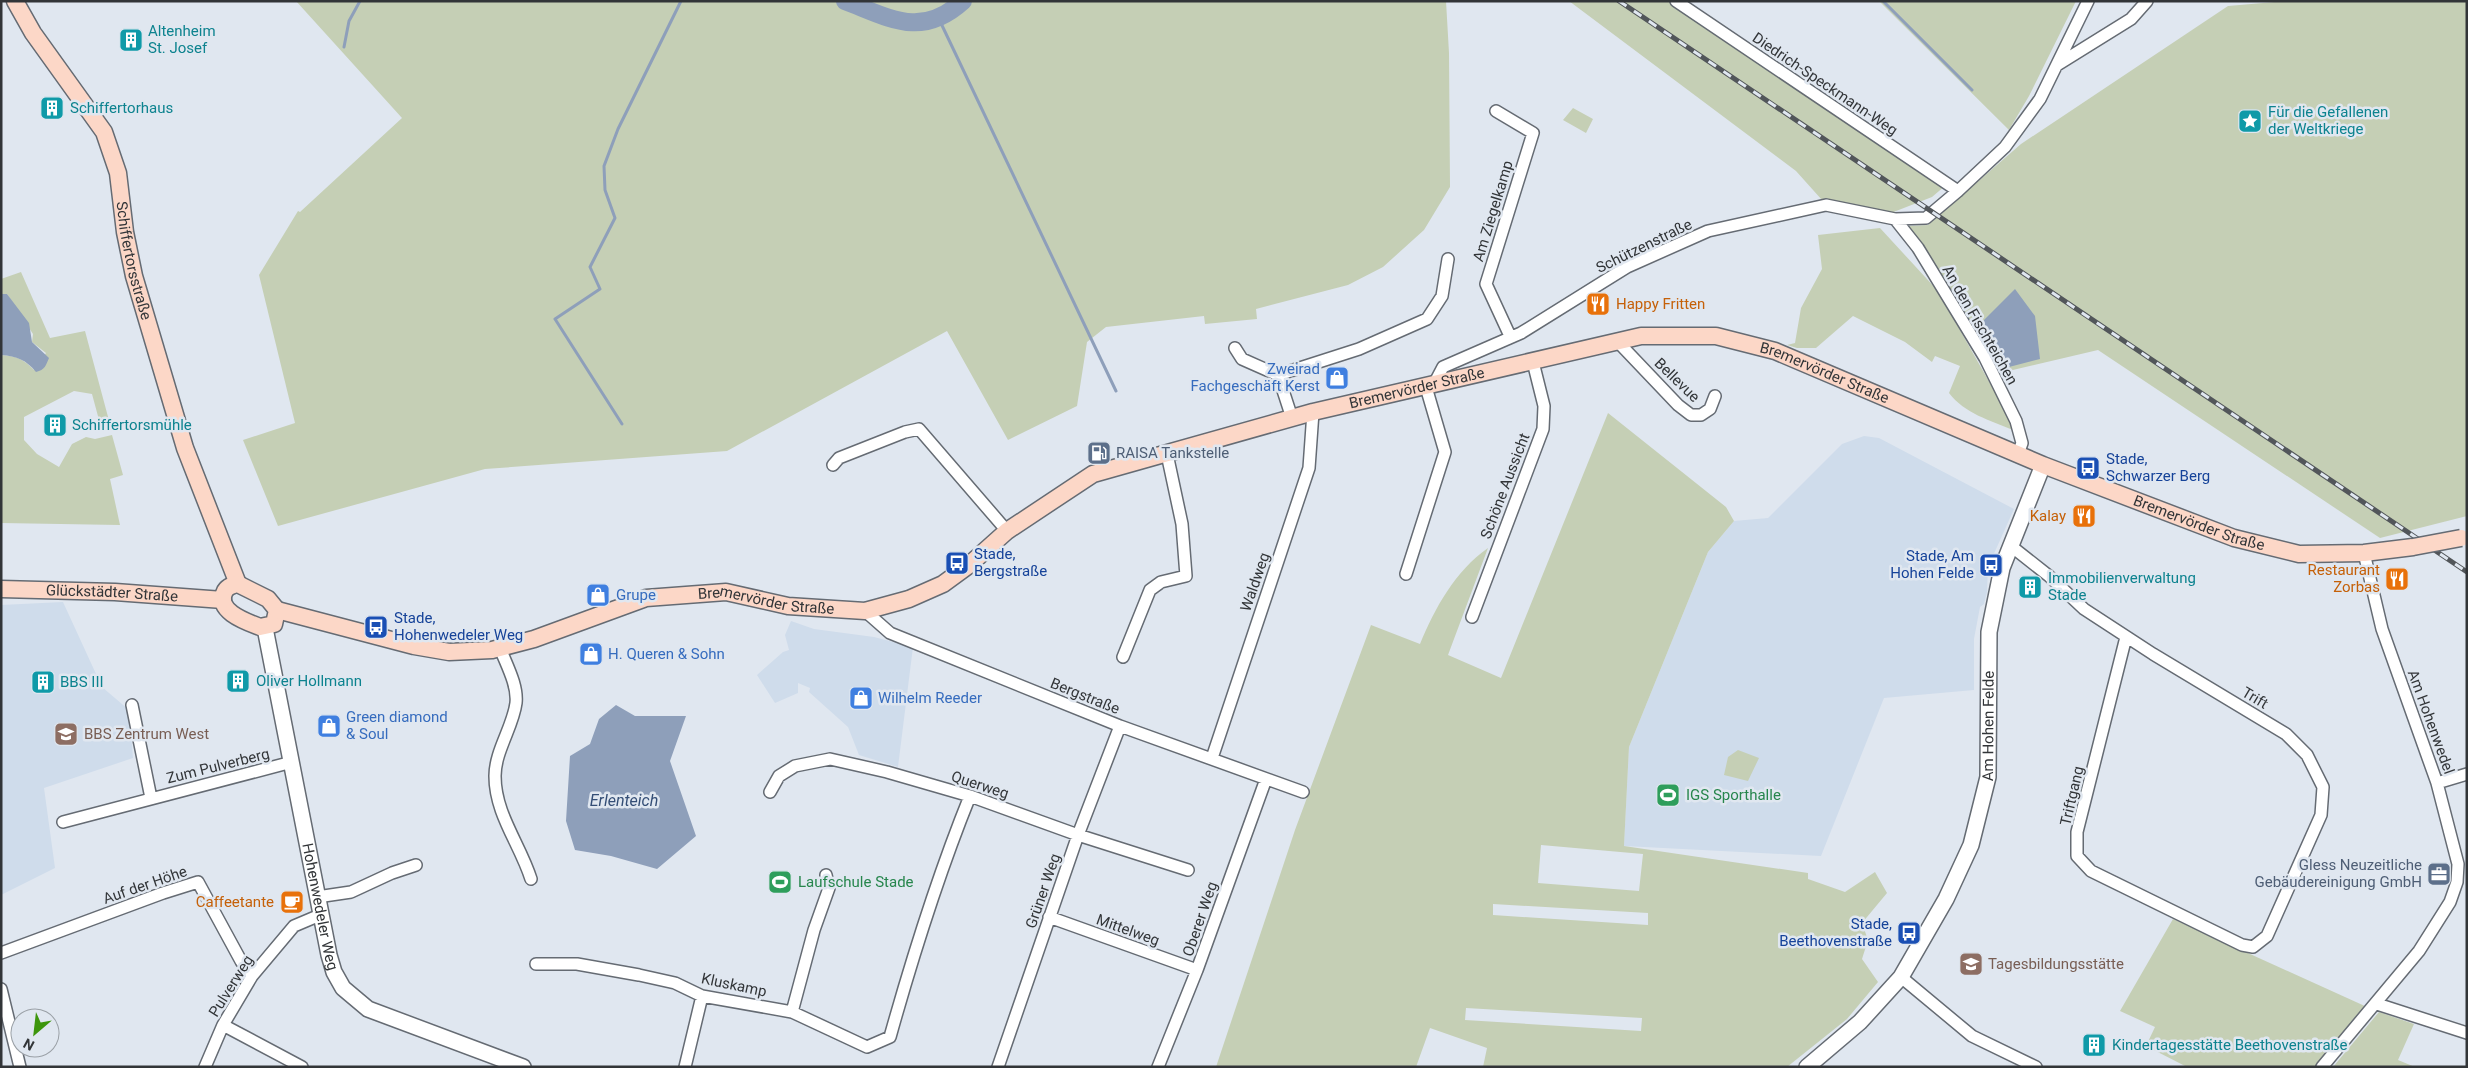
<svg xmlns="http://www.w3.org/2000/svg" width="2468" height="1068" viewBox="0 0 2468 1068" font-family="Roboto,sans-serif">
<style>
.built{fill:#cfdceb}
.green{fill:#c5cfb5;fill-rule:evenodd}
.water{fill:#8e9fba}
.lines{fill:none;stroke-linecap:round;stroke-linejoin:round}
.stream{stroke:#8e9fba;stroke-width:3}
.river{stroke:#8e9fba;stroke-width:18}
.minor-casing{stroke:#656b73;stroke-width:14}
.tertiary-casing{stroke:#656b73;stroke-width:18}
.secondary-casing{stroke:#656b73;stroke-width:19}
.minor{stroke:#fff;stroke-width:11}
.tertiary{stroke:#fff;stroke-width:15}
.secondary{stroke:#fcd7c7;stroke-width:16}
.rail-casing{stroke:#52565a;stroke-width:5}
.rail{stroke:#e0e7f0;stroke-width:3;stroke-dasharray:9;stroke-linecap:butt}
.secondary-bridge-casing{stroke:#656b73;stroke-width:19;stroke-linecap:butt}
.secondary-bridge{stroke:#fcd7c7;stroke-width:16}
.labels{text-anchor:middle;stroke-width:5;stroke-linejoin:round;paint-order:stroke}
.culture-label{font-size:15px;fill:#0d838f;stroke:#e0e7f0;text-anchor:start}
.street-label{font-size:15px;fill:#323538;stroke:#e0e7f0}
.food-label{font-size:15px;fill:#c56008;stroke:#e0e7f0;text-anchor:end}
.shop-label{font-size:15px;fill:#366cbe;stroke:#e0e7f0;text-anchor:start}
.service-label{font-size:15px;fill:#4e5e75;stroke:#e0e7f0;text-anchor:start}
.transit-label{font-size:15px;fill:#164399;stroke:#e0e7f0;text-anchor:start}
.education-label{font-size:15px;fill:#785e54;stroke:#e0e7f0;text-anchor:start}
.leisure-label{font-size:15px;fill:#27864d;stroke:#e0e7f0;text-anchor:start}
.water-label{font-size:16px;font-style:italic;fill:#344e76;stroke:#e0e7f0}
</style>
<rect width="100%" height="100%" fill="#e0e7f0"/>
<path class="built" d="M1864 436 1879 438 2014 509 1988 567 1987 592 1984 604 1980 607 1974 639V690L1884 698 1821 856 1624 846 1629 747 1708 552 1734 521 1768 518 1842 444Z
M63 602 102 687 129 710 133 758 44 788 55 868 1 895V605Z
M791 621 814 629 874 637 913 647 898 767 859 755 848 727 809 692 810 688 798 683V693L775 703 757 675 783 652 789 650 785 635Z"/>
<path class="green" d="M296 1H1446L1449 53 1450 187 1424 230 1383 267 1348 285 1256 309 1257 319 1205 324 1204 316 1106 327 1087 342 1077 406 1008 440 947 331 727 451 485 469 278 526 243 440 295 423 259 275 298 211 300 212 402 118Z
M1569 1H1672L1946 185 1932 197 1891 213 1822 200 1796 171Z
M1879 1H2076L2029 96 2009 130Z
M2286 1H2467V516L2380 538 2098 350 2000 373 1951 289 1907 226 1928 225 2021 144 2228 6Z
M1573 108 1593 119 1586 133 1563 120Z
M1880 228 1938 291 2014 426 2013 430C1990 420 1965 414 1949 393L1960 366 1935 356 1932 362 1905 342 1853 316 1816 348H1797L1787 345 1795 343 1801 308 1822 269 1818 235Z
M21 272 50 338 85 331 111 428 102 431 92 394 74 391 24 417V440L37 454 59 467 72 444 86 437 95 439 112 435 123 475 110 479 120 525 1 523V355C16 356 24 359 34 370L46 353 32 342 33 334 7 294H1V279Z
M1608 413 1726 507 1734 521 1708 552 1629 747 1624 846 1808 873V879L1845 892 1875 872 1887 893 1862 923 1868 940 1862 959 1878 982 1847 1019 1787 1067H1483L1487 1048 1430 1028 1416 1067H1216L1295 830 1371 625 1420 644C1435 608 1455 571 1488 548L1448 655 1501 678ZM1541 845 1643 854 1639 891 1538 883ZM1493 904 1648 913V925L1493 915ZM1466 1008 1642 1018 1641 1031 1465 1020Z
M1738 750 1759 758 1748 781 1724 775 1728 757Z
M2173 919 2367 1007 2315 1067H2187L2146 1046 2155 1027 2120 1011Z
M2379 1012 2414 1024 2398 1060 2415 1067H2333Z"/>
<path class="water" d="M2015 289 2035 316 2040 359 2009 367 1981 323Z
M1 294H7L29 323 32 342 49 358C46 365 45 370 36 372 26 360 17 356 1 355Z
M616 705 635 716H686L670 761 696 836 657 869 611 856 575 850 566 821 570 756 590 744 599 719Z"/>
<g class="lines">
<path class="stream" d="M1883 1 1972 90
M938 17 1116 391
M344 47 349 21 360 1
M622 424 555 319 600 289 590 267 615 218 605 190 604 166 618 129 681 1"/>
<path class="river" d="M845 1C890 18 921 39 963 1"/>
<g class="minor-casing">
<path id="minor" d="M1676 1 1958 191
M2057 65 2131 19 2147 1
M1496 111 1533 133 1486 284 1510 336
M1895 219 1918 248 1985 358 2016 421 2022 443 2018 454
M1618 342 1678 405 1691 415H1701L1710 409 1715 396
M1235 348 1242 359 1278 375
M1433 386 1443 367 1521 333 1627 267 1708 231 1826 205 1895 219 1926 218 1958 191 2005 147 2040 99 2088 1
M1292 418 1278 375 1359 349 1427 319 1442 296 1448 259
M833 465 839 458 905 432 919 429 1007 531
M2011 546 2049 576 2084 609 2153 654 2286 734 2307 755 2323 787 2321 815 2267 936 2253 947 2242 945 2091 871 2077 856V832L2126 637
M1406 574 1445 452 1426 387
M865 611 890 633 1120 726 1303 792
M1472 617 1543 429 1544 406 1533 362
M500 648C506 664 518 685 516 703 513 727 495 751 495 776 495 814 520 844 531 879
M1123 657 1150 590 1161 582 1186 576 1182 524 1167 454
M132 705 151 798
M1212 758 1309 468 1313 412
M2437 783 2467 774
M770 792 779 776 795 766 830 759 887 772 970 796 1078 835 1188 870
M63 822 292 762
M317 897 351 892 392 873 416 865
M1049 917 1197 970
M1 953 163 893 198 882 241 961 252 976
M536 964H577L639 975 675 983 702 996 792 1012 867 1047 890 1037C913 955 938 875 970 796
M1901 977 1972 1036 2036 1067
M1 989 20 1067
M2377 1004 2467 1033
M792 1012 814 930 829 888 826 875
M223 1025 302 1067
M205 1067 223 1025 252 976 294 926 320 915
M685 1067 702 996
M998 1067 1078 835 1120 726
M1158 1067 1197 970 1266 779
M2322 1067 2419 951 2450 902 2457 882 2458 864 2437 783 2382 629 2364 553"/>
</g>
<g class="tertiary-casing">
<g id="tertiary">
<path id="s1" d="M265 628 329 955 334 972 343 988 368 1009 523 1067"/>
<path id="s2" d="M1807 1067 1860 1022 1901 977 1946 899 1971 845 1988 777 1989 632 2002 568 2043 465"/>
</g>
</g>
<g class="secondary-casing">
<g id="secondary">
<path id="s3" d="M15 1 33 33 104 132 118 173 125 232 134 276 185 448 238 584"/>
<path d="M238 584 268 599 277 610 274 624 260 627C247 622 214 611 225 591 228 586 233 585 238 584Z"/>
<path id="s4" d="M1 589 115 592 223 600"/>
<path id="s5" d="M277 610 414 646 449 652 492 650 534 639 646 598 726 592 788 606 865 611 909 599 943 584 969 565 1007 531 1093 474 1313 412 1641 336H1716L1775 351 2043 465 2234 538 2299 554 2364 553 2413 547"/>
</g>
</g>
<use href="#minor" class="minor"/>
<use href="#tertiary" class="tertiary"/>
<use href="#secondary" class="secondary"/>
<g class="rail-casing">
<path id="rail" d="M1619 1 2467 572"/>
</g>
<use href="#rail" class="rail"/>
<g class="secondary-bridge-casing">
<path id="secondary-bridge" d="M2413 547 2461 538"/>
</g>
<use href="#secondary-bridge" class="secondary-bridge"/>
</g>
<defs>
<g id="building-square" transform="scale(1.25)"><rect x="-9" y="-9" width="18" height="18" rx="4" fill="#0f9aa8" stroke="#e0e7f0"/><path d="M-4-6H4V6H1V3H-1V6H-4ZM-2.5-4.3h1.7v1.8h-1.7ZM.8-4.3h1.7v1.8H.8ZM-2.5-1h1.7V.8h-1.7ZM.8-1h1.7V.8H.8Z" fill="#fff"/></g>
<g id="sight-square" transform="scale(1.25)"><rect x="-9" y="-9" width="18" height="18" rx="4" fill="#0f9aa8" stroke="#e0e7f0"/><path d="M0-6L1.8-2.2L6-1.7L2.9 1.2L3.7 5.4L0 3.3L-3.7 5.4L-2.9 1.2L-6-1.7L-1.8-2.2Z" fill="#fff"/></g>
<g id="restaurant-square" transform="scale(1.25)"><rect x="-9" y="-9" width="18" height="18" rx="4" fill="#e8710a" stroke="#e0e7f0"/><path d="M-5-6h1v4h1v-4h1v4h1v-4h1v5L-1.5 .5V6h-2V.5L-5-1ZM5-6V6H3V1.5H1.5Q1.5-4 5-6Z" fill="#fff"/></g>
<g id="shop-square" transform="scale(1.25)"><rect x="-9" y="-9" width="18" height="18" rx="4" fill="#3f7fe0" stroke="#e0e7f0"/><path d="M-5-2.5h2.3a2.7 3.5 0 0 1 5.4 0H5L5.5 6h-11ZM-1.5-2.5h3a1.5 2.3 0 0 0-3 0Z" fill="#fff"/></g>
<g id="fuel-square" transform="scale(1.25)"><rect x="-9" y="-9" width="18" height="18" rx="4" fill="#5c6f8a" stroke="#e0e7f0"/><path d="M-5.5-6h7V0h2V4h1.3V-2.5L3-4.5l.8-.8L6-3V5H2.5V1h-1V6h-7ZM-4.2-4.7v3.2H.2V-4.7Z" fill="#fff"/></g>
<g id="bus-square" transform="scale(1.25)"><rect x="-9" y="-9" width="18" height="18" rx="4" fill="#1a4fb4" stroke="#e0e7f0"/><path d="M-5-6H5V4H4V6H2V4H-2V6H-4V4H-5ZM-3.5-4V0h7V-4ZM-3.5 1.2v1.5H-2V1.2ZM2 1.2v1.5H3.5V1.2Z" fill="#fff"/></g>
<g id="school-square" transform="scale(1.25)"><rect x="-9" y="-9" width="18" height="18" rx="4" fill="#8d6e63" stroke="#e0e7f0"/><path d="M0-5L7-2L0 1L-7-2ZM-4 1L0 2.5L4 1V4Q0 6-4 4Z" fill="#fff"/></g>
<g id="stadium-square" transform="scale(1.25)"><rect x="-9" y="-9" width="18" height="18" rx="4" fill="#2e9e5b" stroke="#e0e7f0"/><path d="M0-5a6.5 5 0 1 0 0 10a6.5 5 0 1 0 0-10ZM-3.5-1.8h7v3.6h-7Z" fill="#fff"/></g>
<g id="office-square" transform="scale(1.25)"><rect x="-9" y="-9" width="18" height="18" rx="4" fill="#5c6f8a" stroke="#e0e7f0"/><path d="M-6-3h4V-5.5h4V-3h4V5H-6ZM-1-4.5V-3h2v-1.5ZM-6 0V1H6V0Z" fill="#fff"/></g>
<g id="cafe-square" transform="scale(1.25)"><rect x="-9" y="-9" width="18" height="18" rx="4" fill="#e8710a" stroke="#e0e7f0"/><path d="M-5.5-4.5H6V0H3Q3 3.5 0 3.5H-2.5Q-5.5 3.5-5.5 0ZM3-3.2v2h1.7v-2ZM-6 4.5H4V6H-6Z" fill="#fff"/></g>
</defs>
<g fill-rule="evenodd">
<use href="#building-square" x="131" y="40"/>
<use href="#building-square" x="52" y="108"/>
<use href="#sight-square" x="2250" y="121"/>
<use href="#restaurant-square" x="1598" y="304"/>
<use href="#shop-square" x="1337" y="378"/>
<use href="#building-square" x="55" y="425"/>
<use href="#fuel-square" x="1099" y="453"/>
<use href="#bus-square" x="2088" y="468"/>
<use href="#restaurant-square" x="2084" y="516"/>
<use href="#bus-square" x="957" y="563"/>
<use href="#bus-square" x="1991" y="565"/>
<use href="#restaurant-square" x="2397" y="579"/>
<use href="#building-square" x="2030" y="587"/>
<use href="#shop-square" x="598" y="595"/>
<use href="#bus-square" x="376" y="627"/>
<use href="#shop-square" x="591" y="654"/>
<use href="#building-square" x="238" y="681"/>
<use href="#building-square" x="43" y="682"/>
<use href="#shop-square" x="861" y="698"/>
<use href="#shop-square" x="329" y="726"/>
<use href="#school-square" x="66" y="734"/>
<use href="#stadium-square" x="1668" y="795"/>
<use href="#office-square" x="2439" y="874"/>
<use href="#stadium-square" x="780" y="882"/>
<use href="#cafe-square" x="292" y="902"/>
<use href="#bus-square" x="1909" y="933"/>
<use href="#school-square" x="1971" y="964"/>
<use href="#building-square" x="2094" y="1045"/>
</g>
<g class="labels">
<g class="culture-label">
<text x="148" y="36">Altenheim<tspan x="148" dy="17">St. Josef</tspan></text>
<text x="70" y="113">Schiffertorhaus</text>
<text x="2268" y="117">Für die Gefallenen<tspan x="2268" dy="17">der Weltkriege</tspan></text>
<text x="72" y="430">Schiffertorsmühle</text>
<text x="2048" y="583">Immobilienverwaltung<tspan x="2048" dy="17">Stade</tspan></text>
<text x="256" y="686">Oliver Hollmann</text>
<text x="60" y="687">BBS III</text>
<text x="2112" y="1050">Kindertagesstätte Beethovenstraße</text>
</g>
<g class="street-label">
<text transform="translate(1825 84) rotate(34)" y="5">Diedrich-Speckmann-Weg</text>
<text transform="translate(1493 211) rotate(-73)" y="5">Am Ziegelkamp</text>
<text transform="translate(1644 246) rotate(-26)" y="5">Schützenstraße</text>
<text dy="5" stroke="none"><textPath href="#s3" startOffset="291">Schiffertorsstraße</textPath></text>
<text transform="translate(1980 325) rotate(60)" y="5">An den Fischteichen</text>
<text dy="5" stroke="none"><textPath href="#s5" startOffset="1628">Bremervörder Straße</textPath></text>
<text transform="translate(1677 380) rotate(44)" y="5">Bellevue</text>
<text dy="5" stroke="none"><textPath href="#s5" startOffset="1208">Bremervörder Straße</textPath></text>
<text transform="translate(1505 486) rotate(-69)" y="5">Schöne Aussicht</text>
<text dy="5" stroke="none"><textPath href="#s5" startOffset="2032">Bremervörder Straße</textPath></text>
<text transform="translate(1255 582) rotate(-71)" y="5">Waldweg</text>
<text dy="5" stroke="none"><textPath href="#s4" startOffset="111">Glückstädter Straße</textPath></text>
<text dy="5" stroke="none"><textPath href="#s5" startOffset="504">Bremervörder Straße</textPath></text>
<text transform="translate(1085 696) rotate(22)" y="5">Bergstraße</text>
<text transform="translate(2255 698) rotate(31)" y="5">Trift</text>
<text transform="translate(2431 722) rotate(70)" y="5">Am Hohenwedel</text>
<text dy="5" stroke="none"><textPath href="#s2" startOffset="401">Am Hohen Felde</textPath></text>
<text transform="translate(218 766) rotate(-14)" y="5">Zum Pulverberg</text>
<text transform="translate(980 785) rotate(18)" y="5">Querweg</text>
<text transform="translate(2072 796) rotate(-77)" y="5">Triftgang</text>
<text transform="translate(145 885) rotate(-19)" y="5">Auf der Höhe</text>
<text transform="translate(1043 891) rotate(-71)" y="5">Grüner Weg</text>
<text dy="5" stroke="none"><textPath href="#s1" startOffset="284">Hohenwedeler Weg</textPath></text>
<text transform="translate(1200 919) rotate(-71)" y="5">Oberer Weg</text>
<text transform="translate(1128 930) rotate(20)" y="5">Mittelweg</text>
<text transform="translate(734 985) rotate(12)" y="5">Kluskamp</text>
<text transform="translate(231 986) rotate(-58)" y="5">Pulverweg</text>
</g>
<g class="food-label">
<text x="1616" y="309" text-anchor="start">Happy Fritten</text>
<text x="2066" y="521">Kalay</text>
<text x="2380" y="575">Restaurant<tspan x="2380" dy="17">Zorbas</tspan></text>
<text x="274" y="907">Caffeetante</text>
</g>
<g class="shop-label">
<text x="1320" y="374" text-anchor="end">Zweirad<tspan x="1320" dy="17">Fachgeschäft Kerst</tspan></text>
<text x="616" y="600">Grupe</text>
<text x="608" y="659">H. Queren &amp; Sohn</text>
<text x="878" y="703">Wilhelm Reeder</text>
<text x="346" y="722">Green diamond<tspan x="346" dy="17">&amp; Soul</tspan></text>
</g>
<g class="service-label">
<text x="1116" y="458">RAISA Tankstelle</text>
<text x="2422" y="870" text-anchor="end">Gless Neuzeitliche<tspan x="2422" dy="17">Gebäudereinigung GmbH</tspan></text>
</g>
<g class="transit-label">
<text x="2106" y="464">Stade,<tspan x="2106" dy="17">Schwarzer Berg</tspan></text>
<text x="974" y="559">Stade,<tspan x="974" dy="17">Bergstraße</tspan></text>
<text x="1974" y="561" text-anchor="end">Stade, Am<tspan x="1974" dy="17">Hohen Felde</tspan></text>
<text x="394" y="623">Stade,<tspan x="394" dy="17">Hohenwedeler Weg</tspan></text>
<text x="1892" y="929" text-anchor="end">Stade,<tspan x="1892" dy="17">Beethovenstraße</tspan></text>
</g>
<g class="education-label">
<text x="84" y="739">BBS Zentrum West</text>
<text x="1988" y="969">Tagesbildungsstätte</text>
</g>
<g class="leisure-label">
<text x="1686" y="800">IGS Sporthalle</text>
<text x="798" y="887">Laufschule Stade</text>
</g>
<g class="water-label">
<text x="624" y="806">Erlenteich</text>
</g>
</g>
<rect width="2468" height="1068" fill="none" stroke="#323538" stroke-width="5"/>
<g transform="translate(35 1033) rotate(208)"><circle r="24" fill="#e0e7f0" stroke="#9aa0a6"/>
<path d="M0-4L9 19L0 12L-9 19Z" fill="#3d960c"/>
<text y="-8" font-size="14" font-weight="bold" text-anchor="middle" fill="#323538">N</text>
</g>
</svg>
